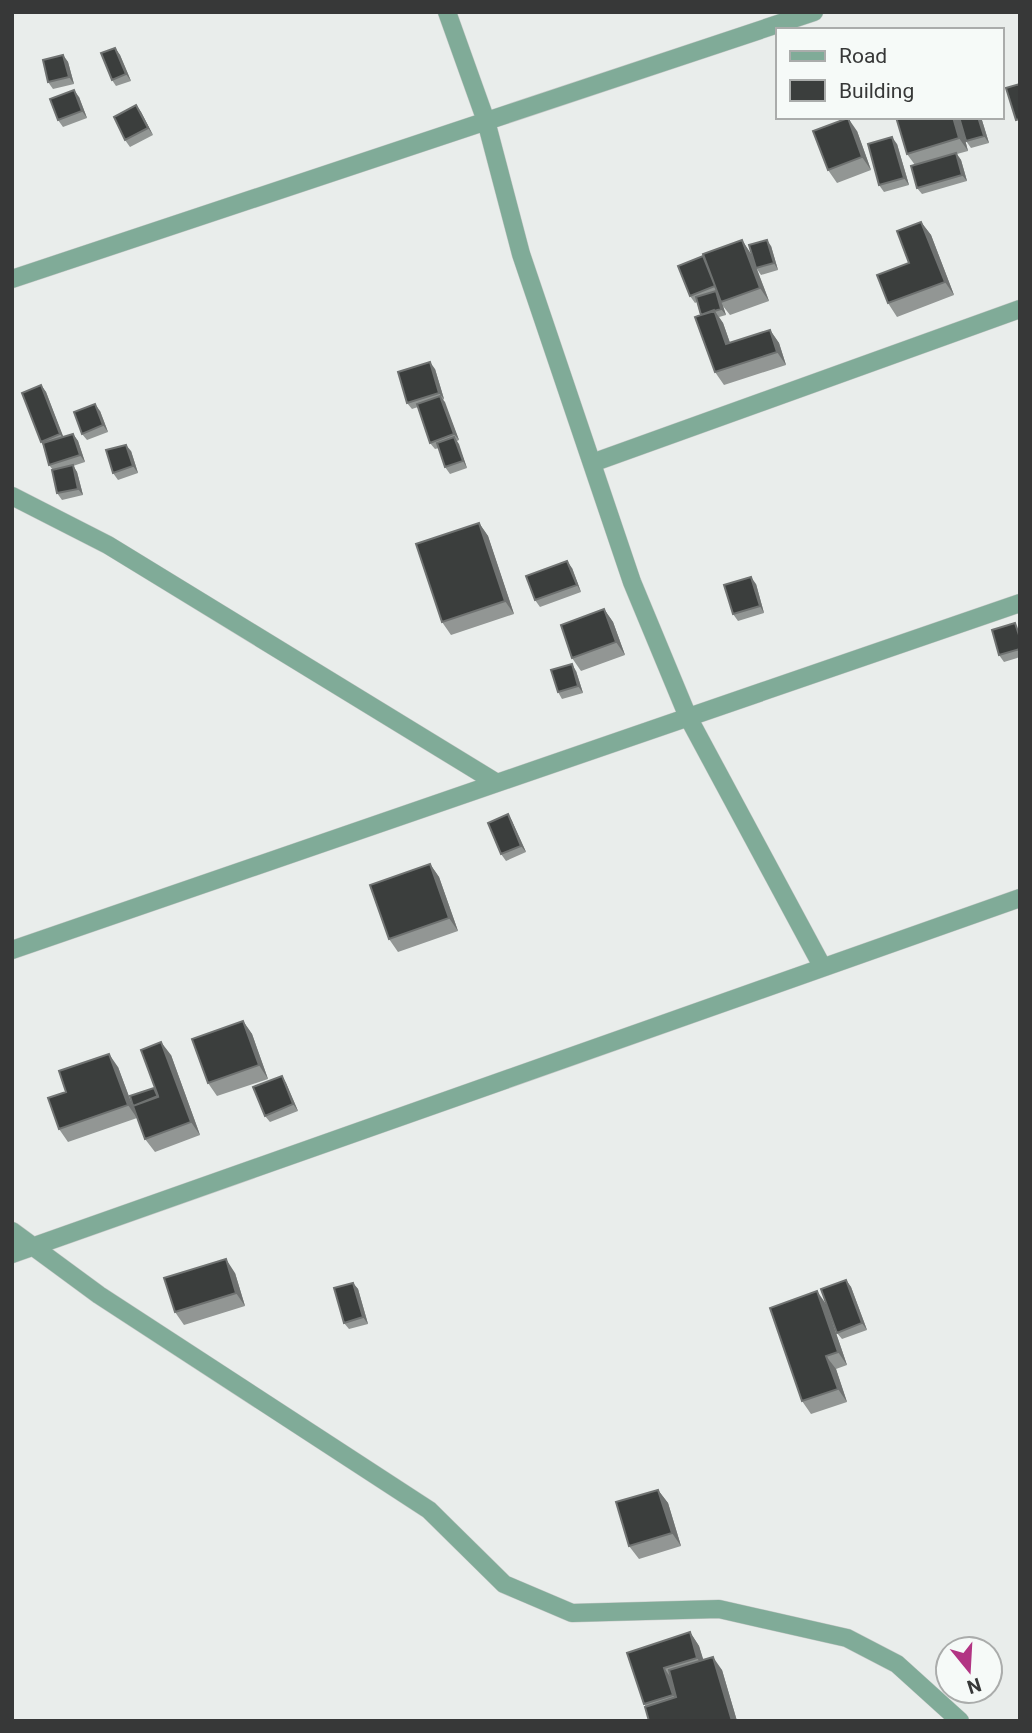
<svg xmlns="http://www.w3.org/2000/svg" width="1032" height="1733" viewBox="0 0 1032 1733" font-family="Roboto,sans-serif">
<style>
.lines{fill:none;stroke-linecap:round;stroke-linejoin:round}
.minor-casing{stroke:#c5c9c7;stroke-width:19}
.minor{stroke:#80ab98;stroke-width:18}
.wall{fill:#929694}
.shaded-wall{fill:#6f7271}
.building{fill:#3b3e3d;stroke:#6f7271;stroke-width:2}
</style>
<rect width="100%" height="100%" fill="#e9edeb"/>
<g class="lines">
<g class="minor-casing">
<path id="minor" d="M447 12 486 121 521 254 632 582 688 717 822 966
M12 279 814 12
M592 463 1020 309
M12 496 108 545 497 783
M12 950 1020 603
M12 1231 99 1295 429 1510 504 1584 572 1613 719 1609 847 1638 897 1664 960 1721
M12 1254 1020 898"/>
</g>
<use href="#minor" class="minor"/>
</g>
<path class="wall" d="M115 48 120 55 131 81 116 86 112 80Z
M63 55 68 62 74 84 53 89 48 82Z
M79 97 87 118 63 127 58 120Z
M136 105 141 112 153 135 130 147 125 140Z
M896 117H959L968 151 957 154 961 160 967 181 922 194 917 188 915 165 907 154Z
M959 117H981L989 143 971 148 966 141Z
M857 131 871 170 837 183 828 170Z
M897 144 909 185 884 192 879 185Z
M921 222 931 235 954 295 897 317 888 303 909 263Z
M742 240 751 254 755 265 771 246 778 270 761 275 757 269 769 301 730 315 723 306 726 315 719 317 723 323 730 343 770 330 779 343 786 365 724 385 715 372 697 302 695 303 690 296 703 256 705 260Z
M435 369 444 399 443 400 459 440 457 441 467 468 450 474 445 467 439 448 435 449 430 443 418 407 412 409 407 403Z
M41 385 46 392 63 437 73 434 78 441 85 462 73 466 77 472 83 495 62 500 57 493 53 470 49 465 43 445 41 442Z
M100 411 108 432 87 440 82 434Z
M131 451 138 473 118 480 113 473Z
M479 523 488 536 514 614 451 635 442 622Z
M572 568 581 592 540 607 535 600Z
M756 584 764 613 738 621 733 614Z
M604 609 613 622 625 655 581 671 572 658Z
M1020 629V657L1004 662 999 655Z
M576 671 583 693 562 699 558 692Z
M508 814 512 821 526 852 506 861 501 854Z
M430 864 439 877 458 931 398 952 389 939Z
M243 1021 252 1034 268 1079 217 1096 208 1083Z
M171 1055 200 1135 155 1152 145 1139 154 1088Z
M118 1067 137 1118 68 1142 59 1129 66 1092Z
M282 1076 286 1083 298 1111 270 1122 265 1116Z
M235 1273 245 1306 184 1325 175 1312Z
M846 1280 851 1287 867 1330 842 1339 837 1333 828 1310 847 1365 836 1369 847 1402 811 1414 802 1401 826 1304Z
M353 1283 358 1289 368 1324 349 1329 344 1323Z
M658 1490 668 1503 681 1546 639 1559 629 1546Z
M690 1632 699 1646 703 1660 722 1670 737 1721 646 1707 644 1704 627 1653Z"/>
<path class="shaded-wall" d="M115 48 120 55 131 81 126 74Z
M63 55 68 62 74 84 69 77Z
M74 90 79 97 87 118 82 111Z
M136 105 141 112 153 135 148 128Z
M953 117H959L968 151 959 138Z
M978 117H981L989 143 984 136Z
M848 118 857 131 871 170 862 157Z
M892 137 897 144 909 185 904 178Z
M956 153 961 160 967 181 962 175Z
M921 222 931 235 954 295 945 282Z
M742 240 751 254 769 301 760 288Z
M767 240 771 246 778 270 774 263Z
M716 291 723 306 726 315 721 309Z
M714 310 723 323 735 357 726 344Z
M770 330 779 343 786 365 777 352Z
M430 362 435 369 444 399 439 393Z
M41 385 46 392 65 441 60 434Z
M440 396 445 402 459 440 454 434Z
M95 404 100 411 108 432 103 425Z
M73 434 78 441 85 462 80 455Z
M454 437 459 444 467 468 463 461Z
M126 445 131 451 138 473 133 466Z
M73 465 77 472 83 495 78 489Z
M479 523 488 536 514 614 505 601Z
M567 561 572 568 581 592 577 585Z
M751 577 756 584 764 613 760 606Z
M604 609 613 622 625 655 616 642Z
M572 664 576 671 583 693 578 686Z
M508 814 512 821 526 852 521 846Z
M430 864 439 877 458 931 449 918Z
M243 1021 252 1034 268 1079 259 1065Z
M161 1042 171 1055 200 1135 191 1122Z
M109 1054 118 1067 137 1118 128 1105Z
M282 1076 286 1083 298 1111 293 1104Z
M226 1259 235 1273 245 1306 236 1293Z
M846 1280 851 1287 867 1330 862 1323Z
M353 1283 358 1289 368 1324 363 1317Z
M817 1291 826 1304 847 1365 838 1352Z
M826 1356 836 1369 847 1402 838 1389Z
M658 1490 668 1503 681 1546 672 1533Z
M690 1632 699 1646 707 1671 697 1658Z
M713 1657 722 1670 737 1721H732Z
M664 1668 674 1682 682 1708 673 1695Z"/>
<path class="building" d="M115 48 126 74 112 80 101 53Z
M63 55 69 77 48 82 43 60Z
M1020 84V119L1016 120 1006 88Z
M74 90 82 111 58 120 50 99Z
M136 105 148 128 125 140 114 117Z
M896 117H953L959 138 907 154Z
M959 117H978L984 136 966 141Z
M848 118 862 157 828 170 813 131Z
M892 137 904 178 879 185 868 144Z
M956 153 962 175 917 188 911 166Z
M921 222 945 282 888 303 877 275 909 263 897 231Z
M742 240 760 288 721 302 703 254Z
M767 240 774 263 756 268 749 245Z
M703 256 715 286 690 296 678 266Z
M716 291 721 309 701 315 696 297Z
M714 310 726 344 770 330 777 352 715 372 695 317Z
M430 362 439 393 407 403 398 372Z
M41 385 60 434 41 442 22 393Z
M440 396 454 434 430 443 417 404Z
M95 404 103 425 82 434 74 412Z
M73 434 80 455 49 465 43 443Z
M454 437 463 461 445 467 437 443Z
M126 445 133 466 113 473 106 450Z
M73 465 78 489 57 493 52 470Z
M479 523 505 601 442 622 416 544Z
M567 561 577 585 535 600 526 576Z
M751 577 760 606 733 614 724 585Z
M604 609 616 642 572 658 561 625Z
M1015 623 1020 638V649L999 655 992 630Z
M572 664 578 686 558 692 551 670Z
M508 814 521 846 501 854 488 823Z
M430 864 449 918 389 939 370 885Z
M243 1021 259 1065 208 1083 192 1039Z
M161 1042 191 1122 145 1139 133 1106 158 1096 141 1050Z
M109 1054 128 1105 59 1129 48 1098 66 1092 59 1071Z
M282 1076 293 1104 265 1116 253 1087Z
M154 1088 158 1097 133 1106 130 1096Z
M226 1259 236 1293 175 1312 164 1278Z
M846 1280 862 1323 837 1333 821 1289Z
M353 1283 363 1317 344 1323 334 1288Z
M817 1291 838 1352 826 1356 838 1389 802 1401 770 1308Z
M658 1490 672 1533 629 1546 616 1502Z
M690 1632 697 1658 664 1668 673 1695 644 1704 627 1653Z
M713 1657 732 1721H649L645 1707 676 1697 669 1670Z"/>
<rect width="1032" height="1733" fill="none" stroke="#373838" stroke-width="28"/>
<rect x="776" y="28" width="228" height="91" fill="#f6faf8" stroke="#aaacab" stroke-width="2"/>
<rect x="790" y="51" width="35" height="10" fill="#80ab98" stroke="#aaacab" stroke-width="2"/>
<text x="839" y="63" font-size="21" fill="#373838">Road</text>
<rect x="790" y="80" width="35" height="21" fill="#3b3e3d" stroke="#aaacab" stroke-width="2"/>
<text x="839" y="98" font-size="21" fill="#373838">Building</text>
<g transform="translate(969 1670) rotate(162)"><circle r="33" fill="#f6faf8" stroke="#aaacab" stroke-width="2"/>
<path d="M0-5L12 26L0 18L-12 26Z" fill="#b23483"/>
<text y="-10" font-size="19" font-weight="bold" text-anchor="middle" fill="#373838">N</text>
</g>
</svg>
